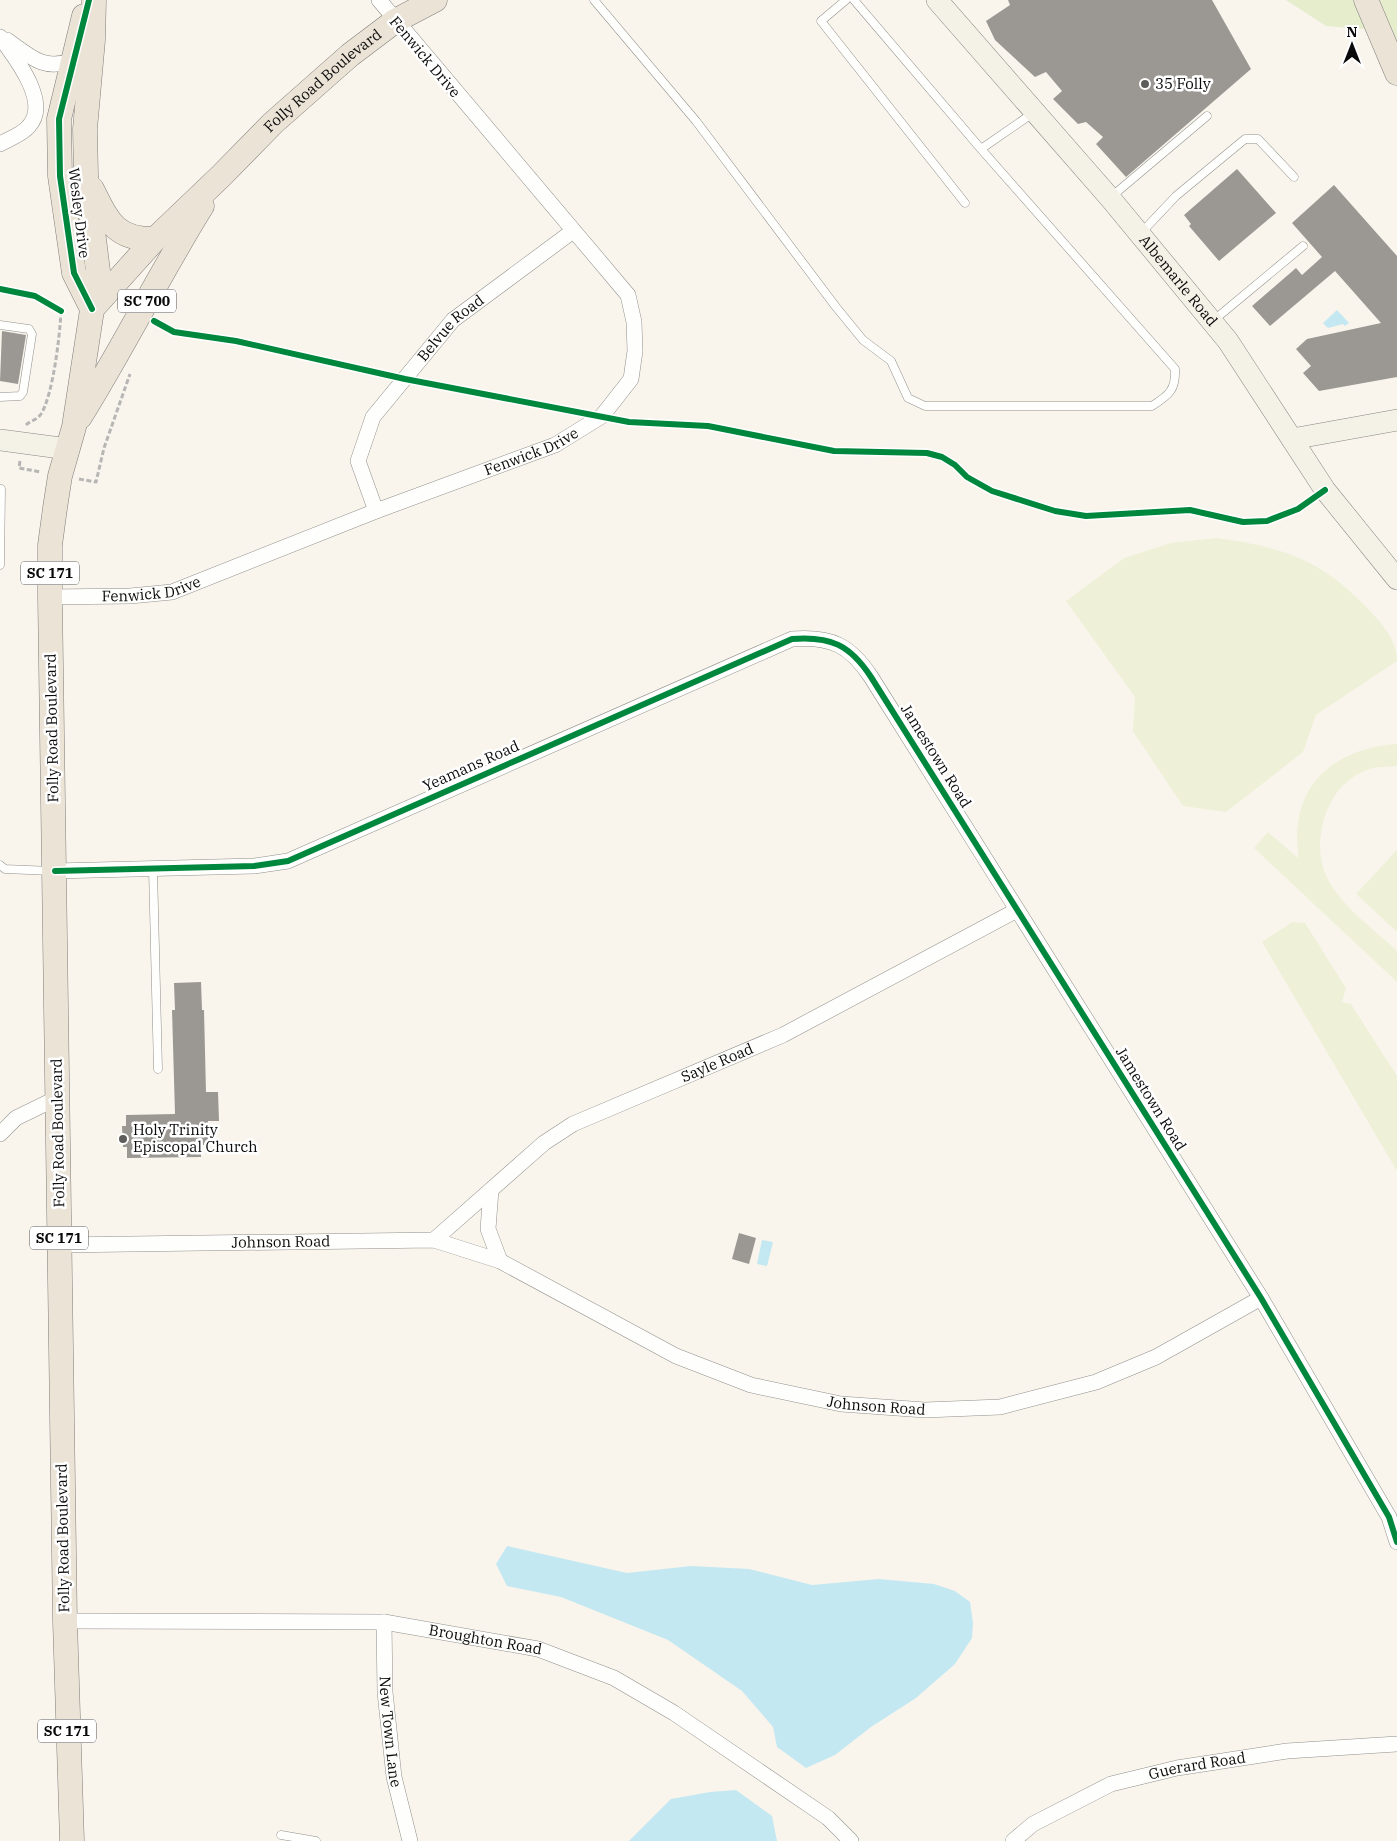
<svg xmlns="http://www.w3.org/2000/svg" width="1397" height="1841" viewBox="0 0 1397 1841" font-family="'IBM Plex Serif',serif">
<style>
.green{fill:#e5edcd}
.pitch{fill:#eef1d7}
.water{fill:#c4e8f2}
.building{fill:#9b9894}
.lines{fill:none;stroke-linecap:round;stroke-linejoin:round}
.lane-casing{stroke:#92908c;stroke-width:9}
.street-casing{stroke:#92908c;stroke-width:16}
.secondary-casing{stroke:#888683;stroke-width:22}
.primary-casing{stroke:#7f7d7a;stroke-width:25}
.path{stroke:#b7b6b5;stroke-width:3;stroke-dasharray:5 2.5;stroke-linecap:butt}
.lane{stroke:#fefefc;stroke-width:8}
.street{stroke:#fefefc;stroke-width:15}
.secondary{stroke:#f4f1e7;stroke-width:21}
.primary{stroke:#ebe3d6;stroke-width:24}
.cycleway-casing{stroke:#fff;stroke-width:9}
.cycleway{stroke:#00873e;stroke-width:6}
.poi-dot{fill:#5e5c59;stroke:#fff;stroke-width:2}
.labels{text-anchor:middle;stroke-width:5;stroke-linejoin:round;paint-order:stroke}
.shield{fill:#fff;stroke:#545454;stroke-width:1}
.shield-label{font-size:14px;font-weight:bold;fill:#0a0a0a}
.street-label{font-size:15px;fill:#0a0a0a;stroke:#fff}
.poi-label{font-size:15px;fill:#0a0a0a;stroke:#fff;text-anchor:start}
</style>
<rect width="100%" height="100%" fill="#f9f5ed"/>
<path class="green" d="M1286 0H1397V40L1377 30 1326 26Z"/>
<path class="pitch" d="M1216 538C1284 547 1323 560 1371 612 1384 626 1397 641 1397 661L1316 715 1303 752 1226 812 1183 806 1133 731 1135 697 1066 601 1124 558 1171 543Z
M1397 744V766C1387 767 1376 766 1367 770 1324 785 1308 847 1330 883 1345 909 1375 930 1397 951V982L1254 848 1268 832 1298 858C1298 847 1296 834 1298 823 1305 771 1349 747 1397 744Z
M1397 850V932L1356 894Z
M1292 922 1305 923 1346 988 1342 1002 1351 1004 1397 1076V1171L1262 942Z"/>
<path class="water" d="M1337 310 1349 323 1345 326 1343 324 1328 328 1323 323Z
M762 1240 773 1242 767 1266 757 1264Z
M507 1546 627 1573 691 1566 749 1569 812 1585 879 1579 934 1584 955 1591 970 1602 973 1623 972 1638 955 1664 916 1698 871 1727 835 1755 806 1768 777 1747 773 1727 742 1691 668 1640 561 1597 507 1586 496 1564Z
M736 1790 772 1816 777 1841H629L671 1799 710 1792Z"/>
<path class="building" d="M1008 0H1212L1251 69 1126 177 1096 144 1103 137 1086 122 1078 124 1053 99 1062 91 1046 72 1035 77 995 40 986 21 1010 5Z
M1237 169 1276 213 1219 261 1189 226 1191 224 1184 215Z
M1334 185 1397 256V377L1319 391 1303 373 1311 366 1296 349 1307 339 1381 323 1335 271 1270 326 1252 306 1296 268 1302 275 1322 257 1292 223Z
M2 331 26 335 18 384 0 381Z
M201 982 202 1010H204L206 1092H218L219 1121H208V1145H201V1157L127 1158V1147H123L122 1126H126V1115L175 1114 172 1010H175L174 983Z
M739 1233 756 1238 749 1264 732 1259Z"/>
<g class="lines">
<g class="lane-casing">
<path id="lane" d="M594 0 696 121 836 307 863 340 891 361 908 398 925 406H1152C1169 395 1176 390 1175 369L981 149 854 0
M846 0 821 21 965 203
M981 149 1033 113
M1111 197 1207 116
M1142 232 1176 196 1245 139H1258L1294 177
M1214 320 1303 246
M0 325 29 329 32 334 23 392 20 396 0 397
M0 565 1 489
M0 865 5 869 52 871
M153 869 158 1069
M281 1835 316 1841"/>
</g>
<g class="street-casing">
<g id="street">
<path d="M0 37C14 56 51 102 29 126 23 134 9 139 0 144"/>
<path d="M7 40C29 56 45 72 72 60"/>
<path id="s1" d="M376 511 358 461 373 417 453 320 573 231"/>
<path id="s2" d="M50 597 130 596 172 592 376 511 555 445 602 416 631 379 635 351 634 322 628 295 379 0"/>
<path d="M55 871 254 866 288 861 792 639C831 636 850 645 871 677L1261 1298 1389 1517 1397 1542"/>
<path d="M0 1134 16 1118 59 1097"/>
<path d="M491 1190 488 1229 500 1261"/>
<path id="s3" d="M434 1240 544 1143 573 1124 783 1035 1017 910"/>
<path id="s4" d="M59 1245 434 1240 500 1261 676 1356 751 1385 841 1404 925 1410 1000 1407 1096 1382 1156 1357 1261 1298"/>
<path id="s5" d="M65 1621 384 1622 538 1649 614 1678 674 1713 828 1818 851 1841"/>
<path id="s6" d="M384 1622 385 1692 394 1777 410 1841"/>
<path id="s7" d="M1013 1841 1033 1824 1111 1784 1177 1768 1287 1751 1397 1744"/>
</g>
</g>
<g class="secondary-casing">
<g id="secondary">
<path id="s8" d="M937 0 1110 198 1228 341 1325 490 1397 579"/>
<path d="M1292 439 1397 420"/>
<path d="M0 440 68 449"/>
</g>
</g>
<g class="primary-casing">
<g id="primary">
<path d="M1366 0 1397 73"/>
<path d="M84 16 59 119 60 176 74 273 92 309"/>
<path d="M92 189C108 221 115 240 155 239"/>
<path id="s9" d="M92 309 155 239 221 176 273 123 350 55 395 21 435 0"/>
<path d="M80 417C123 348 159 275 202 206"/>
<path d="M72 1841 65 1621 50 597V545L55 508 60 476 74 427 98 271 86 175 85 129 93 40 94 0"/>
</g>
</g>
<path class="path" d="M26 425C30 421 37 420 41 414 53 395 60 335 61 311
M20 461 19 468 41 472
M79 479 96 482 104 448 130 374"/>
<use href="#lane" class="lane"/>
<use href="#street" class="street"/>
<use href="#secondary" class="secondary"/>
<use href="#primary" class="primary"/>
<g class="cycleway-casing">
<path id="cycleway" d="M89 0 59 119 60 176 74 273 92 309
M0 289 35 296 61 311
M154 321 174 332 236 341 405 379 629 422 708 426 834 451 927 453 942 457 955 465 967 477 992 491 1055 511 1086 516 1190 510 1243 522 1267 521 1298 509 1325 490
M55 871 254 866 288 861 792 639C831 636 850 645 871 677L1261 1298 1389 1517 1397 1542"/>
</g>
<use href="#cycleway" class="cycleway"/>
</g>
<g class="poi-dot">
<circle cx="1145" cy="84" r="5"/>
<circle cx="123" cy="1139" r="5"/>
</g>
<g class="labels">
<g class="shield">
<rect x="118" y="289.5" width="58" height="23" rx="4"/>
<rect x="21" y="561.5" width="58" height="23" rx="4"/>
<rect x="30" y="1226.5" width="58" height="23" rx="4"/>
<rect x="38" y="1719.5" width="58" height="23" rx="4"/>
</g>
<g class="shield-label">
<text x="147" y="306">SC 700</text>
<text x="50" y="578">SC 171</text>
<text x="59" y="1243">SC 171</text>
<text x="67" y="1736">SC 171</text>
</g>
<g class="street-label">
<text transform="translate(425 57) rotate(50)" y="5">Fenwick Drive</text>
<text dy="5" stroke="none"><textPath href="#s9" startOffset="325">Folly Road Boulevard</textPath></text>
<text transform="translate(79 213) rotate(83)" y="5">Wesley Drive</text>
<text dy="5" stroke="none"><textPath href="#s8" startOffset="370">Albemarle Road</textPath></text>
<text dy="5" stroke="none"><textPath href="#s1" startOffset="218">Belvue Road</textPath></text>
<text dy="5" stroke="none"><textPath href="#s2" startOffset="508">Fenwick Drive</textPath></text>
<text dy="5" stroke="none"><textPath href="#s2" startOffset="102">Fenwick Drive</textPath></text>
<text transform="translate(52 728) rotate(-91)" y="5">Folly Road Boulevard</text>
<text transform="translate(936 756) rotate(58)" y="5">Jamestown Road</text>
<text transform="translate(471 766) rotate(-24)" y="5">Yeamans Road</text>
<text dy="5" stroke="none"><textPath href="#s3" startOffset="338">Sayle Road</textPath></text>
<text transform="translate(1151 1099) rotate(58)" y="5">Jamestown Road</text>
<text transform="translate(58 1133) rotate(-91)" y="5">Folly Road Boulevard</text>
<text dy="5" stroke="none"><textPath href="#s4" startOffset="222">Johnson Road</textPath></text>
<text dy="5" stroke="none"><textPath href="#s4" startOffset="852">Johnson Road</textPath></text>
<text transform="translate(63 1538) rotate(-91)" y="5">Folly Road Boulevard</text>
<text dy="5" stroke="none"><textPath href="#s5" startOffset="422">Broughton Road</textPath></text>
<text dy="5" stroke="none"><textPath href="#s6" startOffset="110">New Town Lane</textPath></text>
<text dy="5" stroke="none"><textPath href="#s7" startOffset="202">Guerard Road</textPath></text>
</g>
<g class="poi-label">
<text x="1155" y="89">35 Folly</text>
<text x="133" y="1135">Holy Trinity<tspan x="133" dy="17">Episcopal Church</tspan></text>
</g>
</g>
<g transform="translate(1352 45)" stroke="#ffffff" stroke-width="4" paint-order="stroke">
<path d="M0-4L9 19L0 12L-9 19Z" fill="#0a0a0a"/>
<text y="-8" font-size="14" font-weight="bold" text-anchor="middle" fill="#0a0a0a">N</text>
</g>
</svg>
